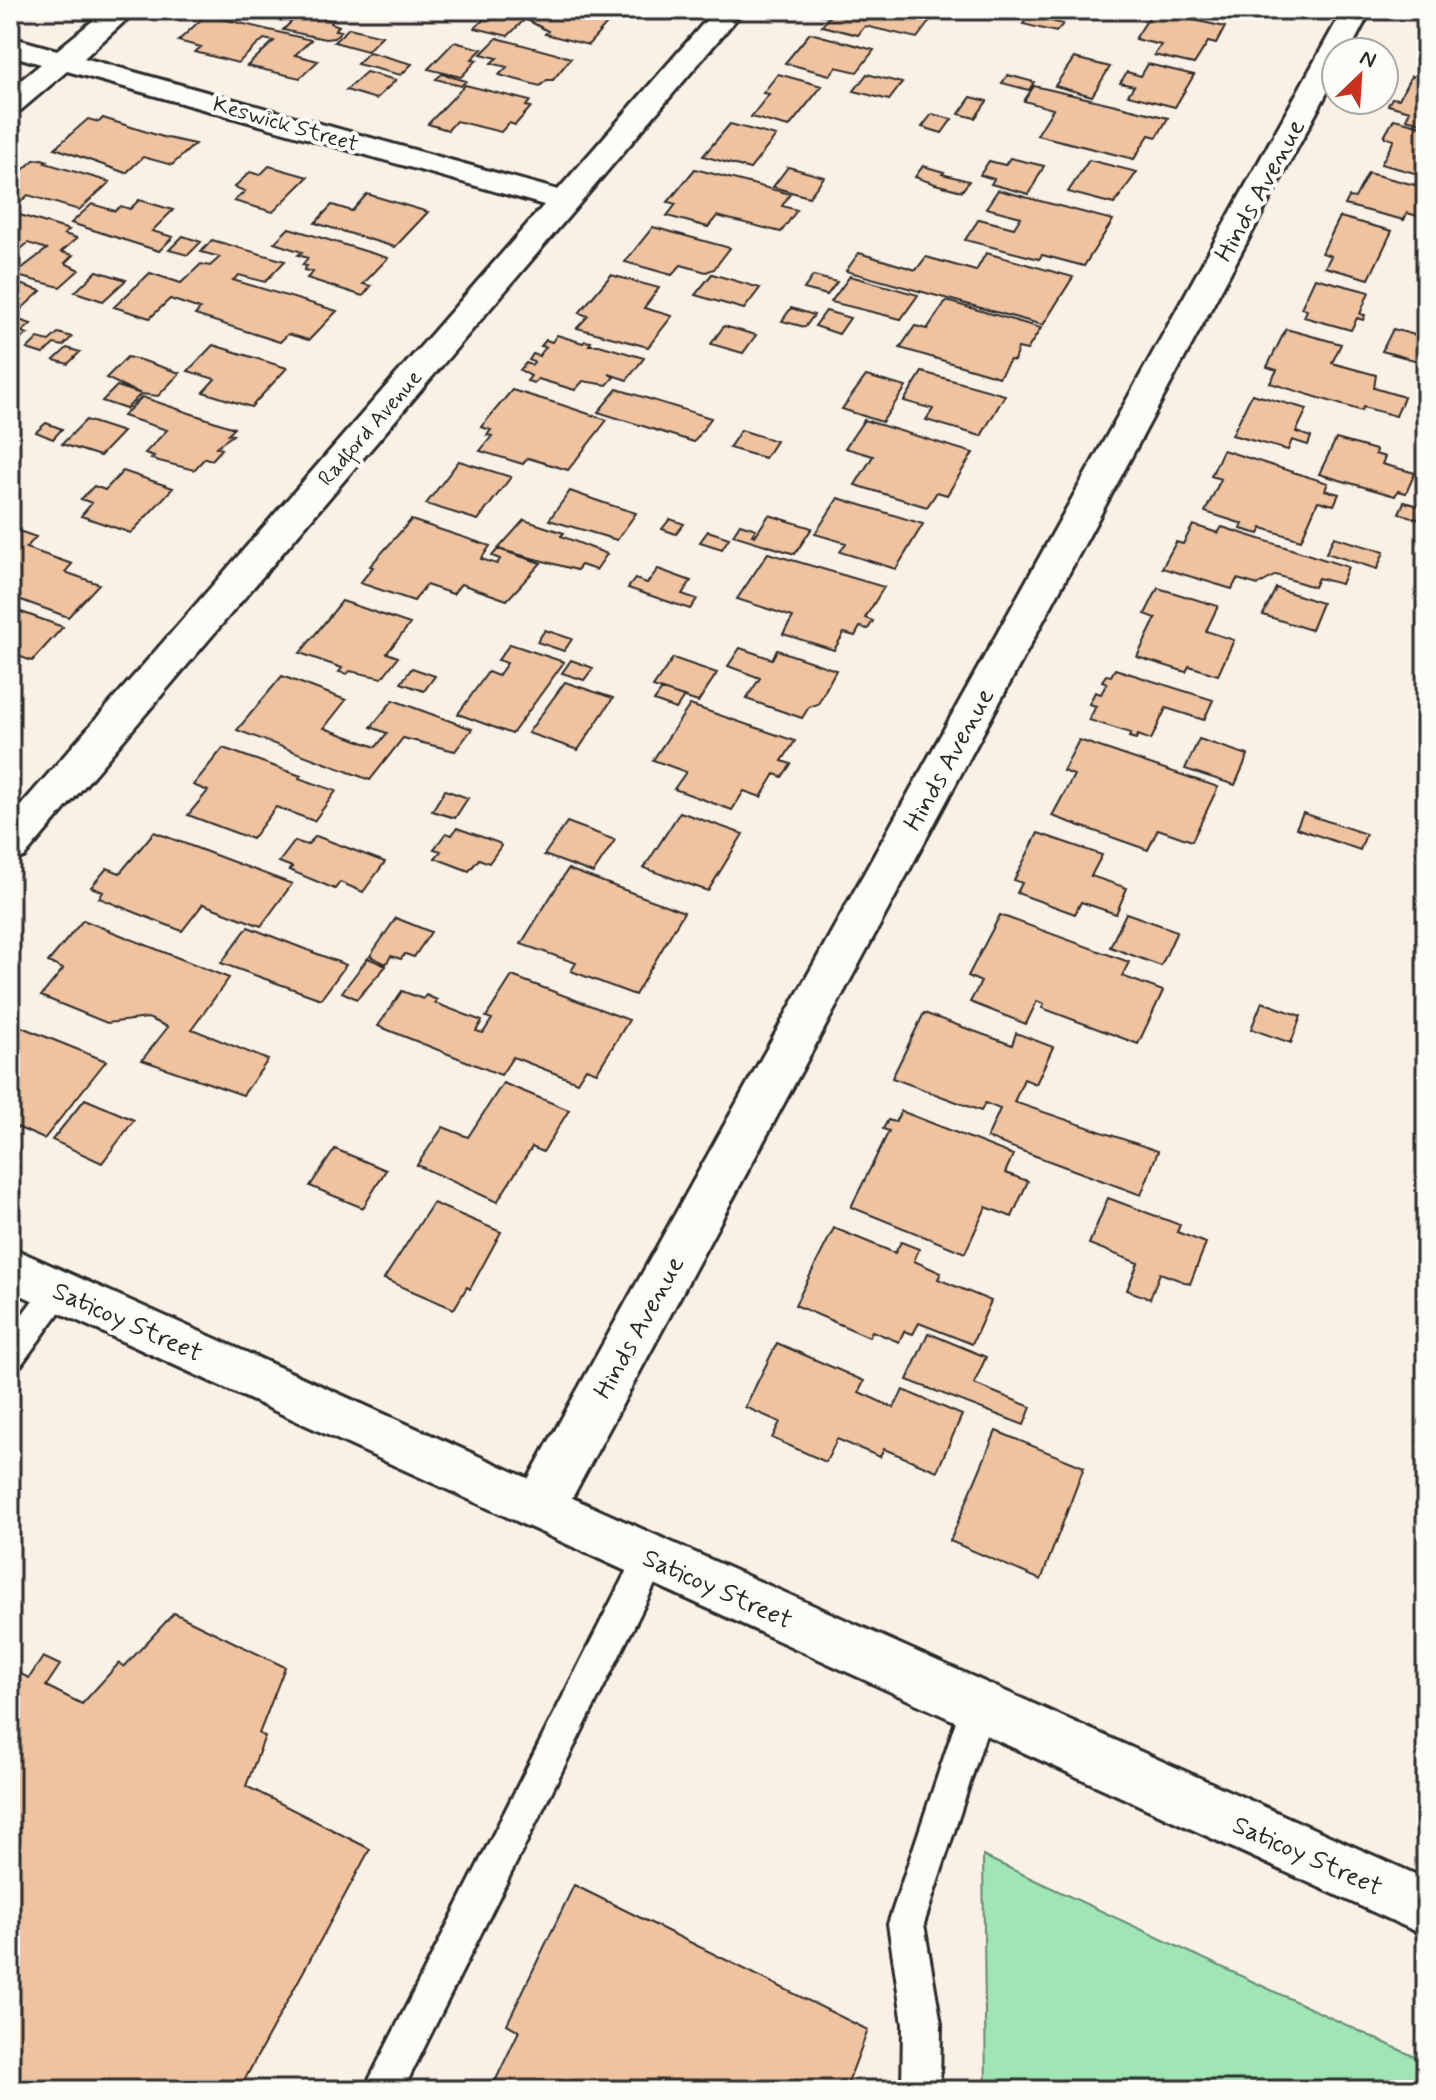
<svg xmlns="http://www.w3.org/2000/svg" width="1436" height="2100" viewBox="0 0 1436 2100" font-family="Mynerve,sans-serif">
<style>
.green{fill:#9fe6b4;stroke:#658870;stroke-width:2}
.building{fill:#f0c3a0;stroke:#2b2b2b;stroke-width:2}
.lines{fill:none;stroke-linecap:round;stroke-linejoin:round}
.lane-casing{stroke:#2b2b2b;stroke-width:6}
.street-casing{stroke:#2b2b2b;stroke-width:6}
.secondary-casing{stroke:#2b2b2b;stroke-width:6}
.lane{fill:#fdfcf7;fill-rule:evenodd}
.street{fill:#fdfcf7;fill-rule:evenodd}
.secondary{fill:#fdfcf7;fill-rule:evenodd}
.labels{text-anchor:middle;stroke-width:8;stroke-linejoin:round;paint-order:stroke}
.far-street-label{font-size:22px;fill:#2b2b2b;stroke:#fdfcf7}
.street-label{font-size:26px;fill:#2b2b2b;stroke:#fdfcf7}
</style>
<rect width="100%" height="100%" fill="#faf1e6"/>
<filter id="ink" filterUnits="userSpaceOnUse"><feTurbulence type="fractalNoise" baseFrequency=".0125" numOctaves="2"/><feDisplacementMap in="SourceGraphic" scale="16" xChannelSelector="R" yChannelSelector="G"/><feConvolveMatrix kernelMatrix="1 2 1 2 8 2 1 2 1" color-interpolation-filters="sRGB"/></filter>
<g filter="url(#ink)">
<path class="green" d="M983 1856 1426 2062V2090H986Z"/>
<path class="building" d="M537 10H588L614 16 588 45 545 34 548 31 527 20Z
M826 10H938L917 38 865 26 858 35 822 26 829 17 821 15Z
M492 11 524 20 508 36 475 28Z
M1153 11 1225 27 1216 44 1208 42 1194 64 1154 55 1161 45 1135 39Z
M300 13 333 21 331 23 339 26 335 30 341 31 334 38 325 39 283 30Z
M206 15 311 40 295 55 318 61 300 78 247 66 274 41 264 39 238 63 195 52 201 47 178 41Z
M1030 15 1039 18 1063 24 1056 32 1023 24Z
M349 28 382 36 367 51 334 42Z
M810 33 874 50 857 72 836 67 830 75 785 63Z
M497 38 571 58 553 80H547L540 86 499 75 507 67 491 63 497 58 481 54Z
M454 42 482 49 472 59 477 60 461 77 428 69Z
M369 52 412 64 401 75 357 64Z
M1074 58 1110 67 1092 96 1055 86Z
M1148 64 1194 75 1175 107 1128 95 1134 86 1120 83 1127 72 1141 76Z
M366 72 396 80 376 99 346 90Z
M442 74 466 81 461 86 436 79Z
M778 74 822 86 789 127 751 117 769 94 763 93Z
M867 74 902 83 889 100 854 91Z
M1008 75 1034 82 1029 90 1002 83Z
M1411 76 1426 80V124L1406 119 1410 111 1388 105 1392 98 1399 99Z
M465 85 530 101 526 106 531 107 515 125 509 123 501 132 456 121 448 130 428 124Z
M1034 86 1120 106 1168 118 1157 137 1149 135 1134 159 1037 135 1053 109 1024 101Z
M971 97 987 101 975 118 959 114Z
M932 114 952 119 942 133 922 127Z
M103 118 163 137 195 144 172 165 143 157 126 173 55 148 88 119 99 122Z
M1394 119 1426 127V176L1381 164 1394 140 1384 137Z
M730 124 776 136 750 169 703 156Z
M1010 158 1044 166 1029 194 991 184 994 179 980 175 989 161 1005 165Z
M42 159 48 161 45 163 110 182 79 210 28 195 16 206 10 204V186L15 182 10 181 34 160Z
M1089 160 1137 172 1114 204 1068 192Z
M269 166 308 177 273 212 234 201 245 191 234 187 250 172 260 175Z
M923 166 944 172 942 174 969 181 962 191 935 184 915 177Z
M788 167 824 177 809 197 773 187Z
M695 169 790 194 782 206 797 210 781 232 717 216 708 227 667 216 676 204 668 202Z
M1368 173 1415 185 1417 180 1426 183V236L1417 234 1425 218 1407 213 1404 220 1345 205 1349 197 1355 198Z
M998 190 1113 220 1084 266 1042 255 1039 259 965 240 979 219 1014 228 1021 217 986 208Z
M367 194 428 212 395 247 315 223 332 205 352 211Z
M139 200 173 210 152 231 173 237 159 251 71 223 92 204 115 211 121 206 130 209Z
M10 212 69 230 64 234 77 238 61 252 73 255 65 263 79 270 60 287 13 275 47 249 28 243 10 258Z
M1340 217 1392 231 1369 279 1325 267 1331 256 1322 253Z
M653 227 730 248 714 269 706 272 681 265 672 275 625 262Z
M289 228 388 258 363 284 371 286 363 296 307 278 313 272 304 270 307 266 302 265 308 258 298 255 302 252 274 243Z
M183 236 201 242 188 255 169 250Z
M212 240 285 261 265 282 239 275 233 280 337 311 309 340 288 334 280 342 195 315 200 309 170 299 150 318 114 307 150 273 181 283 201 264 210 266 220 257 201 252Z
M859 253 916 270 926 257 976 271 986 253 1073 277 1043 325 846 271Z
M97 271 126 280 103 301 75 292Z
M712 274 760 288 744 309 695 295Z
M611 275 659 288 644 308 672 316 648 347 577 328 588 316 579 313Z
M813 276 837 282 827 295 804 289Z
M850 276 918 295 901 319 831 302Z
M1315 278 1369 292 1360 314 1365 315 1363 320 1357 318 1351 330 1304 317 1307 310 1301 308Z
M10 281 41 291 17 313 10 311Z
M946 301 1041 328 1027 350 1018 348 1014 361 1010 360 999 377 900 348 915 326 927 329Z
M791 308 814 315 805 327 782 321Z
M826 311 850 318 839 334 815 326Z
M10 317 31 324 22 332 28 334 10 345Z
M724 326 756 335 743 353 711 344Z
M1286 329 1341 344 1332 363 1376 375 1374 388 1404 397 1396 416 1363 407 1362 411 1270 383 1277 370 1267 367Z
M1393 329 1426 338 1425 363 1382 351Z
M58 333 72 337 63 346 54 344 43 354 27 349 38 338 49 341Z
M557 335 583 343 585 341 591 342 589 345H599L644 358 627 380 609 374 614 377 607 385 583 381 575 390 538 379 534 383 527 381 531 376 520 370 526 363 531 365 534 362 529 360 533 354 539 356 546 347 541 346 546 340 552 342Z
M213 345 287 368 251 407 203 392 215 379 188 371Z
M67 348 80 352 68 364 54 360Z
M127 357 144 361 180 373 158 396 141 394 106 378Z
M922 372 1005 395 981 436 926 420 933 409 904 401Z
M866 376 906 387 882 422 842 409Z
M117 386 141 394 126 409 102 401Z
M617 389 711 418 694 442 598 412Z
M512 390 562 405 607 420 568 470 528 458 523 464 480 451 492 436 487 435 491 430 481 427Z
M1252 394 1307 409 1296 432 1311 437 1308 445 1292 440 1288 450 1232 435Z
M142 397 234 428 228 434 233 435 216 447 222 449 212 460 205 458 194 470 151 459 154 456 145 453 167 430 123 416Z
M86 420 123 432 100 456 62 444Z
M864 420 973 453 947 495 937 492 927 507 855 485 873 456 845 448Z
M46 423 62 429 53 439 36 432Z
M741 430 776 441 765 458 729 448Z
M1336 439 1376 450 1375 454 1385 457 1382 464 1415 473 1406 493 1398 491 1395 496 1319 474Z
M1223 450 1328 483 1325 490 1339 494 1334 505 1318 501 1301 540 1262 528 1259 534 1241 529 1243 524 1205 512 1221 479 1211 476Z
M459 461 511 477 478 520 426 504Z
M123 471 173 488 131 533 81 516 92 503 81 499 94 486 105 490Z
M570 491 604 503 636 513 617 540 549 520Z
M838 498 923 524 896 569 840 552 846 543 815 534Z
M1404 502 1426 508 1423 521 1399 513Z
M769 515 812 528 795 554 733 535 740 524 756 529 752 535 755 536Z
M670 519 684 524 676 534 662 529Z
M411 520 490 546 481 559 497 564 500 559 492 556 498 549 541 563 507 600 461 584 453 594 426 585 414 601 360 583 373 567 370 566Z
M524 520 564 533 561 536 607 554 596 570 581 565 577 570 498 549Z
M1193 525 1218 533 1222 527 1348 567 1341 584 1318 578 1314 587 1276 575 1258 585 1237 579 1232 589 1162 568 1176 542 1183 544Z
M10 528 36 537 26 548 72 564 65 572 99 584 68 617 10 596Z
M708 531 729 538 722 549 700 542Z
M1334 537 1384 552 1377 569 1326 553Z
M768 553 884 587 865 618 873 621 868 629 860 627 855 636 844 633 834 650 783 634 793 617 737 599Z
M658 569 691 581 682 594 697 599 690 609 628 588 635 579 647 583Z
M1158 588 1218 606 1206 631 1234 640 1218 675 1189 666 1186 672 1137 657 1156 618 1145 614Z
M1276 588 1322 603 1311 630 1263 615Z
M342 601 410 624 387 653 398 657 382 678 350 671 347 674 339 672 342 668 300 653Z
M10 608 63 627 32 661 10 653Z
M545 630 572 639 564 651 537 642Z
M510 644 564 662 512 734 458 714 488 672 498 676 507 663 498 660Z
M740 648 772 659 777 650 836 670 818 704 809 707 802 718 746 699 760 678 728 666Z
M673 658 717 673 698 702 653 687Z
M571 660 593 668 584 680 562 673Z
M412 668 435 676 424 691 401 683Z
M1115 669 1213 700 1204 720 1166 708 1151 740 1138 735 1136 739 1129 737 1131 733 1089 720 1096 706 1089 704 1095 692 1101 694 1107 683 1102 681 1106 675 1111 676Z
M282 676 346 700 324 728 376 747 387 733 371 727 393 700 472 729 455 751 403 738 370 780 237 730Z
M565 682 613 698 578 750 528 733Z
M662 690 684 697 676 709 654 701Z
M690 705 795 741 782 761 791 764 782 777 775 774 761 797 744 791 732 810 674 789 686 772 653 760Z
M1199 739 1248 755 1235 785 1185 769Z
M1079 740 1218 787 1192 841 1158 829 1148 850 1052 816 1074 775 1063 771Z
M223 748 301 776 299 778 336 791 314 821 276 807 252 839 188 815 208 791 193 785Z
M445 790 468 798 455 818 432 811Z
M680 812 743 834 708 891 644 868Z
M1303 813 1366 834 1360 850 1296 828Z
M567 822 615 840 593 873 544 855Z
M457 828 499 843 501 846 489 863 479 859 469 871 435 858 441 851 434 849 446 833 452 835Z
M154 832 292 884 261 926 203 904 182 931 99 898 103 892 91 887 107 868 120 873Z
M1038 833 1102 855 1091 876 1127 888 1116 914 1081 902 1075 914 1017 893 1022 883 1014 880Z
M316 836 385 862 363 892 340 882 335 889 289 870 292 867 279 862 295 841 307 845Z
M568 869 684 912 635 995 571 971 576 963 521 944Z
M1126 913 1177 931 1161 966 1110 947Z
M1000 915 1129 962 1122 976 1163 991 1138 1044 1042 1008 1044 1004 1037 1001 1026 1024 970 1002 981 982 968 976Z
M396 918 431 932 414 957 405 954 401 959 391 956 386 964 370 956Z
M83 920 229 978 192 1029 268 1060 243 1095 142 1060 168 1027 148 1018 107 1023 41 996 63 969 48 962Z
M248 927 346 965 321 999 221 963Z
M368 958 386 966 357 999 342 992Z
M512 976 629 1020 597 1072 586 1068 577 1082 513 1057 501 1075 378 1026 402 991 423 999 426 995 437 1000 435 1003 482 1021 476 1031 483 1033 492 1019 486 1017Z
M1262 1002 1301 1016 1291 1043 1251 1029Z
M924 1013 1012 1045 1016 1033 1053 1047 1036 1084 1024 1079 1014 1102 1158 1151 1141 1195 987 1138 1000 1109 985 1103 981 1111 892 1078Z
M14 1024 106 1061 44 1139 10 1124V1029Z
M503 1083 569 1110 543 1152 532 1147 497 1202 417 1165 443 1127 468 1137Z
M85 1099 134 1120 102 1163 52 1140Z
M901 1111 1013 1155 1005 1173 1028 1181 1012 1217 986 1207 965 1253 851 1207 889 1131 883 1129 888 1120 895 1122Z
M335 1149 386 1170 363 1208 310 1186Z
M1108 1198 1180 1225 1177 1232 1206 1243 1190 1284 1160 1273 1150 1299 1127 1290 1138 1263 1089 1244Z
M433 1203 501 1232 470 1289 467 1287 454 1309 384 1279Z
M834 1228 895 1253 901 1242 919 1249 914 1261 941 1273 938 1279 991 1301 972 1344 919 1323 913 1334 904 1331 899 1342 872 1331 869 1337 795 1305Z
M928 1333 986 1357 974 1384 1031 1407 1024 1425 907 1380Z
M777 1343 864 1381 859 1392 894 1408 903 1390 962 1415 937 1471 884 1449 880 1457 837 1439 826 1462 772 1438 780 1422 745 1407Z
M996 1431 1084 1467 1041 1580 950 1541Z
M174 1613 285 1667 259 1734 265 1736 246 1786 370 1849 239 2090H10V1669L29 1678 43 1657 60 1665 46 1686 82 1704 119 1663 124 1667Z
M574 1885 868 2030 845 2090H491L519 2031 507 2024Z"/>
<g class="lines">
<g class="lane-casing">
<path id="lane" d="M58 1277 69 1281 73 1290 69 1299 21 1365 10 1369V1331L47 1281Z
M651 1541 663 1546 667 1557 663 1568 403 2090H364L639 1546Z
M978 1689 990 1694 995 1706 924 1924 941 2024 940 2090H902L903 2024 888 1924 961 1706 966 1694Z"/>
</g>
<g class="street-casing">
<path id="street" d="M106 10H137L84 58 558 190 715 10H744L24 857 10 862V818L544 205 67 71 21 110 10 113V89L41 64 10 55V37L57 50Z
M1343 10H1371L1349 52H1336V76L558 1524 540 1531 522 1524 515 1507 522 1490Z"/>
</g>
<g class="secondary-casing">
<path id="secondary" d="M10 1247 1426 1879V1936L10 1290Z"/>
</g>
<use href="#lane" class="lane"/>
<use href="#street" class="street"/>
<use href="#secondary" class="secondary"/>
</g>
</g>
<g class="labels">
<g class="far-street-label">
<text transform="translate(286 123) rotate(16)" y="8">Keswick Street</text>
<text transform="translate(369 427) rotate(-49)" y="8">Radford Avenue</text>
</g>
<g class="street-label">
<text transform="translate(1259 190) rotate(-61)" y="9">Hinds Avenue</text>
<text transform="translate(948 759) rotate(-61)" y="9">Hinds Avenue</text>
<text transform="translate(128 1321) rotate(24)" y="9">Saticoy Street</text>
<text transform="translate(638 1327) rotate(-61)" y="9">Hinds Avenue</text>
<text transform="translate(718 1588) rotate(24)" y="9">Saticoy Street</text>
<text transform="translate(1308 1855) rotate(24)" y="9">Saticoy Street</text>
</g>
</g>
<rect width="1436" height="2100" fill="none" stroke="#fdfcf7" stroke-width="40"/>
<rect x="20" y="20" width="1396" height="2060" fill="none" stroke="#2b2b2b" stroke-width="3" filter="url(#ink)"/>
<g transform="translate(1360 76) rotate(25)"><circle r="38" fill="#fdfcf7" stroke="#a9a8a5" stroke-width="2"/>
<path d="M0-6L14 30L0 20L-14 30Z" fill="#c8321e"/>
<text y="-12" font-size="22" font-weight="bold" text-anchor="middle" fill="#2b2b2b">N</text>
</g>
</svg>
